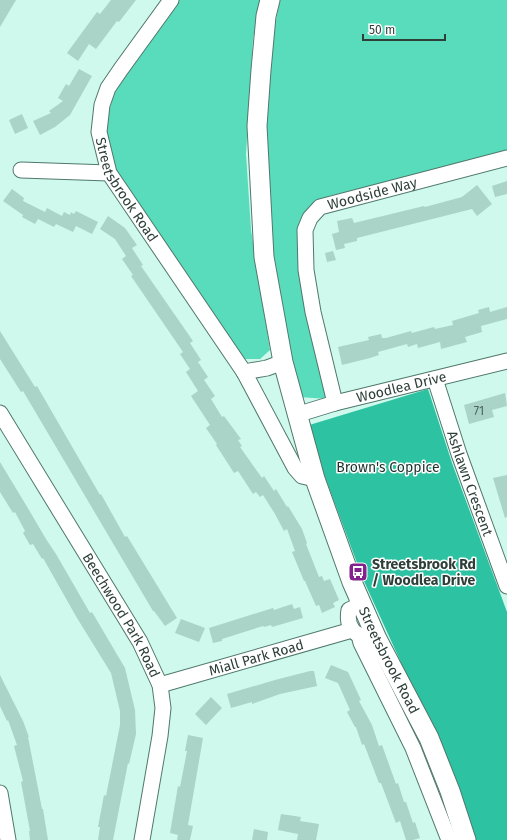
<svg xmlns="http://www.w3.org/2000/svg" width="507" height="840" viewBox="0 0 507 840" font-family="'Fira Sans',sans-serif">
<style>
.green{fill:#58dcbc}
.forest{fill:#2dc3a2}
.building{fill:#a9d4c7}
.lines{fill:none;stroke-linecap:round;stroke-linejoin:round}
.minor-casing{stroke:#50786c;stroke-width:17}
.major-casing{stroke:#50786c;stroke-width:21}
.minor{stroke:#fff;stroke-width:15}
.major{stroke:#fff;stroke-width:19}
.labels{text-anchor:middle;stroke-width:3;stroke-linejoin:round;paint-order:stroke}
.number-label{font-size:12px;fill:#4d645d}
.street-label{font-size:14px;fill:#2e3f3a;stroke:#fff}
.park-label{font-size:14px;fill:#1b322c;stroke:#fff}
.poi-label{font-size:14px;font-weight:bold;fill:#2e3f3a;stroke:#fff;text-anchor:start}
</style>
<rect width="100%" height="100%" fill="#cef9ec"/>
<path class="green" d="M178 0H260L253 39 246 154 251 230 270 350 260 359H244L181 265 113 170 106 137 109 112 114 92 121 77Z
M280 0H507V152L329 196 306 215 299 239 305 313 329 399 298 397 269 238 265 138 271 46Z"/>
<path class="forest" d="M428 389 452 463 507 612V840H474L433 733 363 579 306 426Z"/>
<path class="building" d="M0 0H16L0 27Z
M111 0H136L119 22 117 21 96 49 89 44 78 61 67 53 97 12 100 14Z
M79 69 92 76 70 115 55 127 40 135 33 121 51 113 49 111 63 101 58 98 66 84 69 86Z
M22 114 28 128 15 134 9 120Z
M507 181V194L495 197 492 186Z
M477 185 492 204 477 216 472 209 357 238V241L344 244 345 248 336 250 332 234 339 232 337 221 352 218 354 223 424 206 425 207 462 197Z
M12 189 24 198 23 201 45 212 47 208 62 216 64 212 70 215 71 212 74 214 76 211 98 222 92 234 76 226 73 232 56 224 54 227 38 219 35 224 22 217 23 215 3 201Z
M108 216 125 228 137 245 132 248 143 265 141 266 193 341 190 343 201 360 198 362 208 377 204 380 215 396 211 399 222 417 224 416 241 439 238 440 242 446 240 447 262 478 264 476 274 491 276 489 287 507 288 506 302 529 307 543 306 544 319 577 322 576 324 581 330 579 339 600 333 603 335 607 322 613 319 605 316 606 305 581H304L292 552 295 551 287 529 284 531 275 514 263 495 260 497 256 492 253 494 238 471 234 473 216 445 217 444 206 428 210 425 191 396 198 391 186 372 190 369 180 354 183 352 131 276 133 275 122 259 126 256 115 239 100 229Z
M333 251 336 260 327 262 325 253Z
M489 307 490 312 507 307V319L481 326 482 332 465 337 467 342 441 349 440 342 418 348 417 344 408 347 407 344 378 352 379 355 370 358 342 365 338 347 369 340 368 337 381 334 382 338H386L411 331 412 333 434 327 435 329 453 325 452 321 479 313 478 310Z
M0 331 35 387 37 386 100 495 101 494 125 537 127 536 177 618 165 626 154 611H153L23 391 21 392 0 359Z
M505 393 507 406 492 410 494 417 469 424 464 405Z
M0 462 29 510 46 539 56 554 90 613 92 612 125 668 135 710 136 734 129 764 128 763 113 840H98L100 827H98L104 795 106 796 120 725V711L111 673 77 618 43 558 42 559 33 544 30 545 23 533 25 531 15 512 13 513 0 492Z
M507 475V517L505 518 493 478Z
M292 604 294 609 300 607 303 618 272 627 271 625 264 627 263 626 222 639V641L213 643 209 628 273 608 274 610Z
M181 619 205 628 199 642 175 633Z
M331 665 348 672 361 700 359 701 372 725 379 746 382 745 396 784 398 783 404 802H406L413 823 415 822 420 838 413 840H406L400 821 396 823 381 783H379L364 744 362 745 356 727H355L347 712 350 710 338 683 325 678Z
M310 671H314L317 686 280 694 252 704V702L231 708 227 694 275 680Z
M0 675 23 721 29 737H28L42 809H43L48 840H30L29 831H30L21 782 23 781 14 746 17 745 8 720 7 721 0 706Z
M211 697 222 708 206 725 195 714Z
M188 735 203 738 188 825 193 826 190 840H177L178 835 170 833 178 786 180 787 187 751H185Z
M281 814 301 817 300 821 319 824 316 840H297L298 834 278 830Z
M254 829 268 832 267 840H252Z"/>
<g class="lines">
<g class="minor-casing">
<g id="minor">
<path id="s1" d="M171 0 121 69 108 88 102 105 99 132 109 173 244 372 295 468 302 476 315 479"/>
<path d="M21 170 109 173"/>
<path d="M244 372 267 368 283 362"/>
<path id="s2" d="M435 379 459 454 507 586"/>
<path id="s3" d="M335 403 313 312 306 270 305 230 310 218 320 207 507 158"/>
<path id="s4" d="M0 413 140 642 160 685 163 708 160 736 142 840"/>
<path id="s5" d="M296 415 335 403 507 361"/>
<path d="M359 635 361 643 413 748 449 840"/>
<path d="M359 635C349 630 347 620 349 610L361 604"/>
<path id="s6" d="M160 685 352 630"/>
<path d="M0 793 8 840"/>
</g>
</g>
<g class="major-casing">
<g id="major">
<path id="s7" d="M270 0 266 16 261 70 257 126 264 257 283 362 315 479 352 582 377 639 429 738 450 791 466 840"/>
</g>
</g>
<use href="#minor" class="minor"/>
<use href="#major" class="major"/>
</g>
<defs>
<g id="bus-square" transform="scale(1)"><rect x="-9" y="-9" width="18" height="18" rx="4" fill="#83228c" stroke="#fff"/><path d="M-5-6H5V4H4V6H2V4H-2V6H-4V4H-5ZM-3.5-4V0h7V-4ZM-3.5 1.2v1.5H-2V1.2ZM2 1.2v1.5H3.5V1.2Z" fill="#fff"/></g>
</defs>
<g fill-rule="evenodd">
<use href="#bus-square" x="358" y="572"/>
</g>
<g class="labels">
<g class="number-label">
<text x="479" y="415">71</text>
</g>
<g class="street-label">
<text dy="5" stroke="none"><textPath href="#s1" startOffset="218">Streetsbrook Road</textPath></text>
<text dy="5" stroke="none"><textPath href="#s3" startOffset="258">Woodside Way</textPath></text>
<text dy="5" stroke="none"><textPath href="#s5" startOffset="109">Woodlea Drive</textPath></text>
<text dy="5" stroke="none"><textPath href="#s2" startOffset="110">Ashlawn Crescent</textPath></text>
<text dy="5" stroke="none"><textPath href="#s4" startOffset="236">Beechwood Park Road</textPath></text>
<text dy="5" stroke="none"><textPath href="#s6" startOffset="100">Miall Park Road</textPath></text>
<text dy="5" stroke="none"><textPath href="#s7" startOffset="682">Streetsbrook Road</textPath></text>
</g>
<g class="park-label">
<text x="388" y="472">Brown's Coppice</text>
</g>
<g class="poi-label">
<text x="372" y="569">Streetsbrook Rd<tspan x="372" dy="16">/ Woodlea Drive</tspan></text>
</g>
</g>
<path d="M363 34v6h82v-6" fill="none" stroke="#2e3f3a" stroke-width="2"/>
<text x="369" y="34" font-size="12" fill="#2e3f3a" stroke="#ffffff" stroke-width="3" paint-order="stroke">50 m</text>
</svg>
